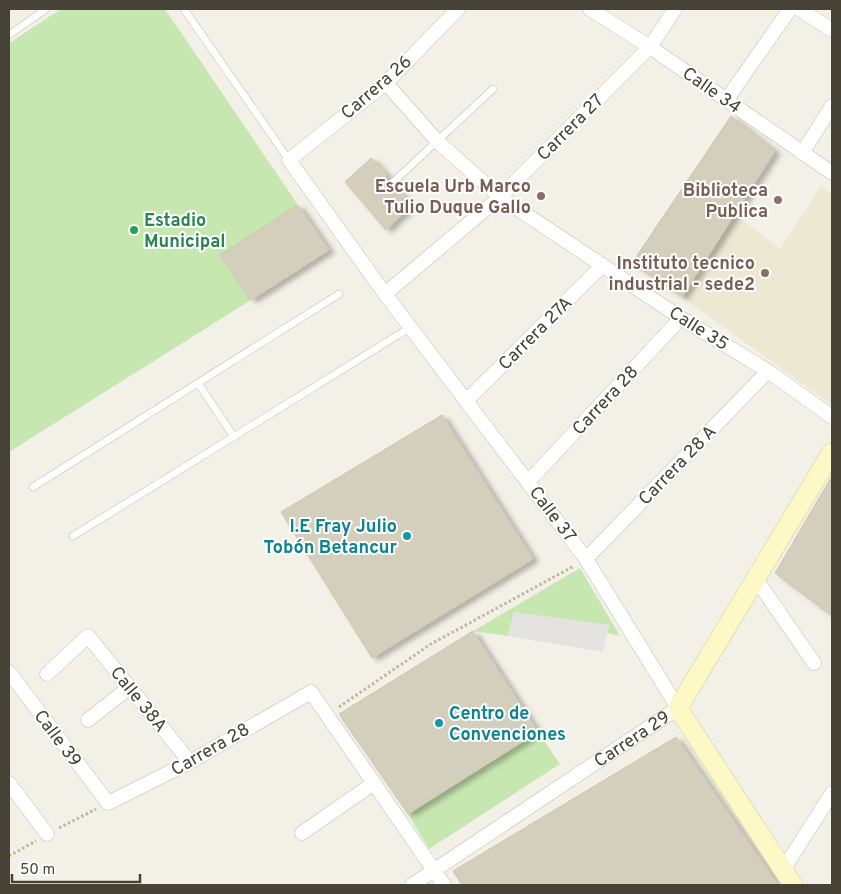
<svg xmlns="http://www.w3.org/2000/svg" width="841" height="894" viewBox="0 0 841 894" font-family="Overpass,sans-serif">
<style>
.education{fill:#ece8d1}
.green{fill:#c7e7b0}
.parking{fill:#e4e3df}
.building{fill:#d4cebc;stroke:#cfc7b0;filter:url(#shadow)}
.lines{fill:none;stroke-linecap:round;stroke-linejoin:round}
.lane-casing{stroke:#c1bdac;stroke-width:8}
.street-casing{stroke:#c1bdac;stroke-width:15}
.secondary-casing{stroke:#d2ca97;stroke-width:20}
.path{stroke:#c0b89b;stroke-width:3;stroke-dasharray:2.5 2.5;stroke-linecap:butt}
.lane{stroke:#fff;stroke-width:7}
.street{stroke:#fff;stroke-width:14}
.secondary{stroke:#fef7c6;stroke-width:19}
.education-dot{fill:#8d6e63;stroke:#fff;stroke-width:2}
.leisure-dot{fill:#2e9e5b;stroke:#fff;stroke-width:2}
.culture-dot{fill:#0f9aa8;stroke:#fff;stroke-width:2}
.labels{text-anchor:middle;stroke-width:4;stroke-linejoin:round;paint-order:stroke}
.street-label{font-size:18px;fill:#464236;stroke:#fff}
.education-label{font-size:18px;font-weight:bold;fill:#785e54;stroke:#fff;text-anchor:end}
.leisure-label{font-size:18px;font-weight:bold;fill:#27864d;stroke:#fff;text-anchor:start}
.culture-label{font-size:18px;font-weight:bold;fill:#0d838f;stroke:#fff;text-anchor:end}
</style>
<defs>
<filter id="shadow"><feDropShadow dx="5.5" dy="3" stdDeviation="2.5" flood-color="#0004"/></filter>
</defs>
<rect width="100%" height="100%" fill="#f3f1e7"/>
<path class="education" d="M821 186 832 194V405L682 297 734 214 780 249Z"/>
<path class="green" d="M61 9H165L298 205 220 255 251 300 9 452V43Z
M580 568 620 636 607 633 609 626 514 612 508 636 473 631Z
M538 732 560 764 429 849 408 814Z"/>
<path class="parking" d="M514 612 609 625 603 652 508 636Z"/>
<path class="building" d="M731 116 775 151 682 297 632 263Z
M371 158 387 175 380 181 391 195 397 189 412 205 386 230 345 182Z
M298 205 329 250 251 300 220 255Z
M442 415 533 559 372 658 281 512Z
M832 476V616L775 573Z
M473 631 538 732 408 814 339 714Z
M676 737 778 885H462L453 871Z"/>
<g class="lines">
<g class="lane-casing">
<path id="lane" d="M184 9 289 160
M9 35 46 9
M390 185 493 89
M198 383 234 437
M33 487 339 294
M73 536 411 327"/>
</g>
<g class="street-casing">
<g id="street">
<path d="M590 9 650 47 832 173"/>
<path d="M799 9 832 30"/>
<path d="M386 83 437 141 500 197 681 318 768 371 832 417"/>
<path d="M727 99 790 9"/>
<path d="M802 153 832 106"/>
<path d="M385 294 500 197 650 47 675 9"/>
<path d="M467 400 603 265"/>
<path d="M528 482 681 318"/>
<path d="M586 559 768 371"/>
<path d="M756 579 814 663"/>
<path d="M9 672 108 803 190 762 311 692 444 885"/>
<path d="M47 674 88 636 190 762"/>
<path d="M88 720 130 687"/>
<path d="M9 783 47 834"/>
<path d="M302 833 374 783"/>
<path d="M783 870 832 793"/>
<path id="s1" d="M412 885 678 708 586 559 385 294 289 160 386 83 458 9"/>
</g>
</g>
<g class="secondary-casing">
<path id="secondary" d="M793 885 678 708 832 452"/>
</g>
<path class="path" d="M339 707 431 644 574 566
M59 828 96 809
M9 856 36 841"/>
<use href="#lane" class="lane"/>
<use href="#street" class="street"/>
<use href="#secondary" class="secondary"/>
</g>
<g class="education-dot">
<circle cx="541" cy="196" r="5"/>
<circle cx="778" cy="200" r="5"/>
<circle cx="765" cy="273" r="5"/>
</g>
<circle class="leisure-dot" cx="134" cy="230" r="5"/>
<g class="culture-dot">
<circle cx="407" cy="536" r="5"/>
<circle cx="439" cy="723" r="5"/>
</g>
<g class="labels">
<g class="street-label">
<text transform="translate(376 87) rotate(-41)" y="6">Carrera 26</text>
<text transform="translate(712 90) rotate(35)" y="6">Calle 34</text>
<text transform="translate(570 127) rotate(-45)" y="6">Carrera 27</text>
<text transform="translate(699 328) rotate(32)" y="6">Calle 35</text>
<text transform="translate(535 333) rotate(-45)" y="6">Carrera 27A</text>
<text transform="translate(605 400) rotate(-47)" y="6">Carrera 28</text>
<text transform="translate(677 465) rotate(-46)" y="6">Carrera 28 A</text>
<text transform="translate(553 514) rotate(53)" y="6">Calle 37</text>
<text transform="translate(139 699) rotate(51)" y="6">Calle 38A</text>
<text transform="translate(58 738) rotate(53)" y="6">Calle 39</text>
<text dy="6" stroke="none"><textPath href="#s1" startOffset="264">Carrera 29</textPath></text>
<text transform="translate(210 749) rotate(-30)" y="6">Carrera 28</text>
</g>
<g class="education-label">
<text x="531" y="192">Escuela Urb Marco<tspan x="531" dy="21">Tulio Duque Gallo</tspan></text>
<text x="768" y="196">Biblioteca<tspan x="768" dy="21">Publica</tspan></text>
<text x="755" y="269">Instituto tecnico<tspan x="755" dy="21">industrial - sede2</tspan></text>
</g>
<g class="leisure-label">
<text x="144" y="226">Estadio<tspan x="144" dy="21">Municipal</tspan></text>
</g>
<g class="culture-label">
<text x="397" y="532">I.E Fray Julio<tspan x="397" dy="21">Tobón Betancur</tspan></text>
<text x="449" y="719" text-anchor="start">Centro de<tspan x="449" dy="21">Convenciones</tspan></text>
</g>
</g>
<rect width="841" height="894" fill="none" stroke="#464236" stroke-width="20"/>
<path d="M12 874v8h128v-8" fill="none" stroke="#464236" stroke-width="2.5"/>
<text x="20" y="874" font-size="15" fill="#464236" stroke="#ffffff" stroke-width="4" paint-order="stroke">50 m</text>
</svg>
